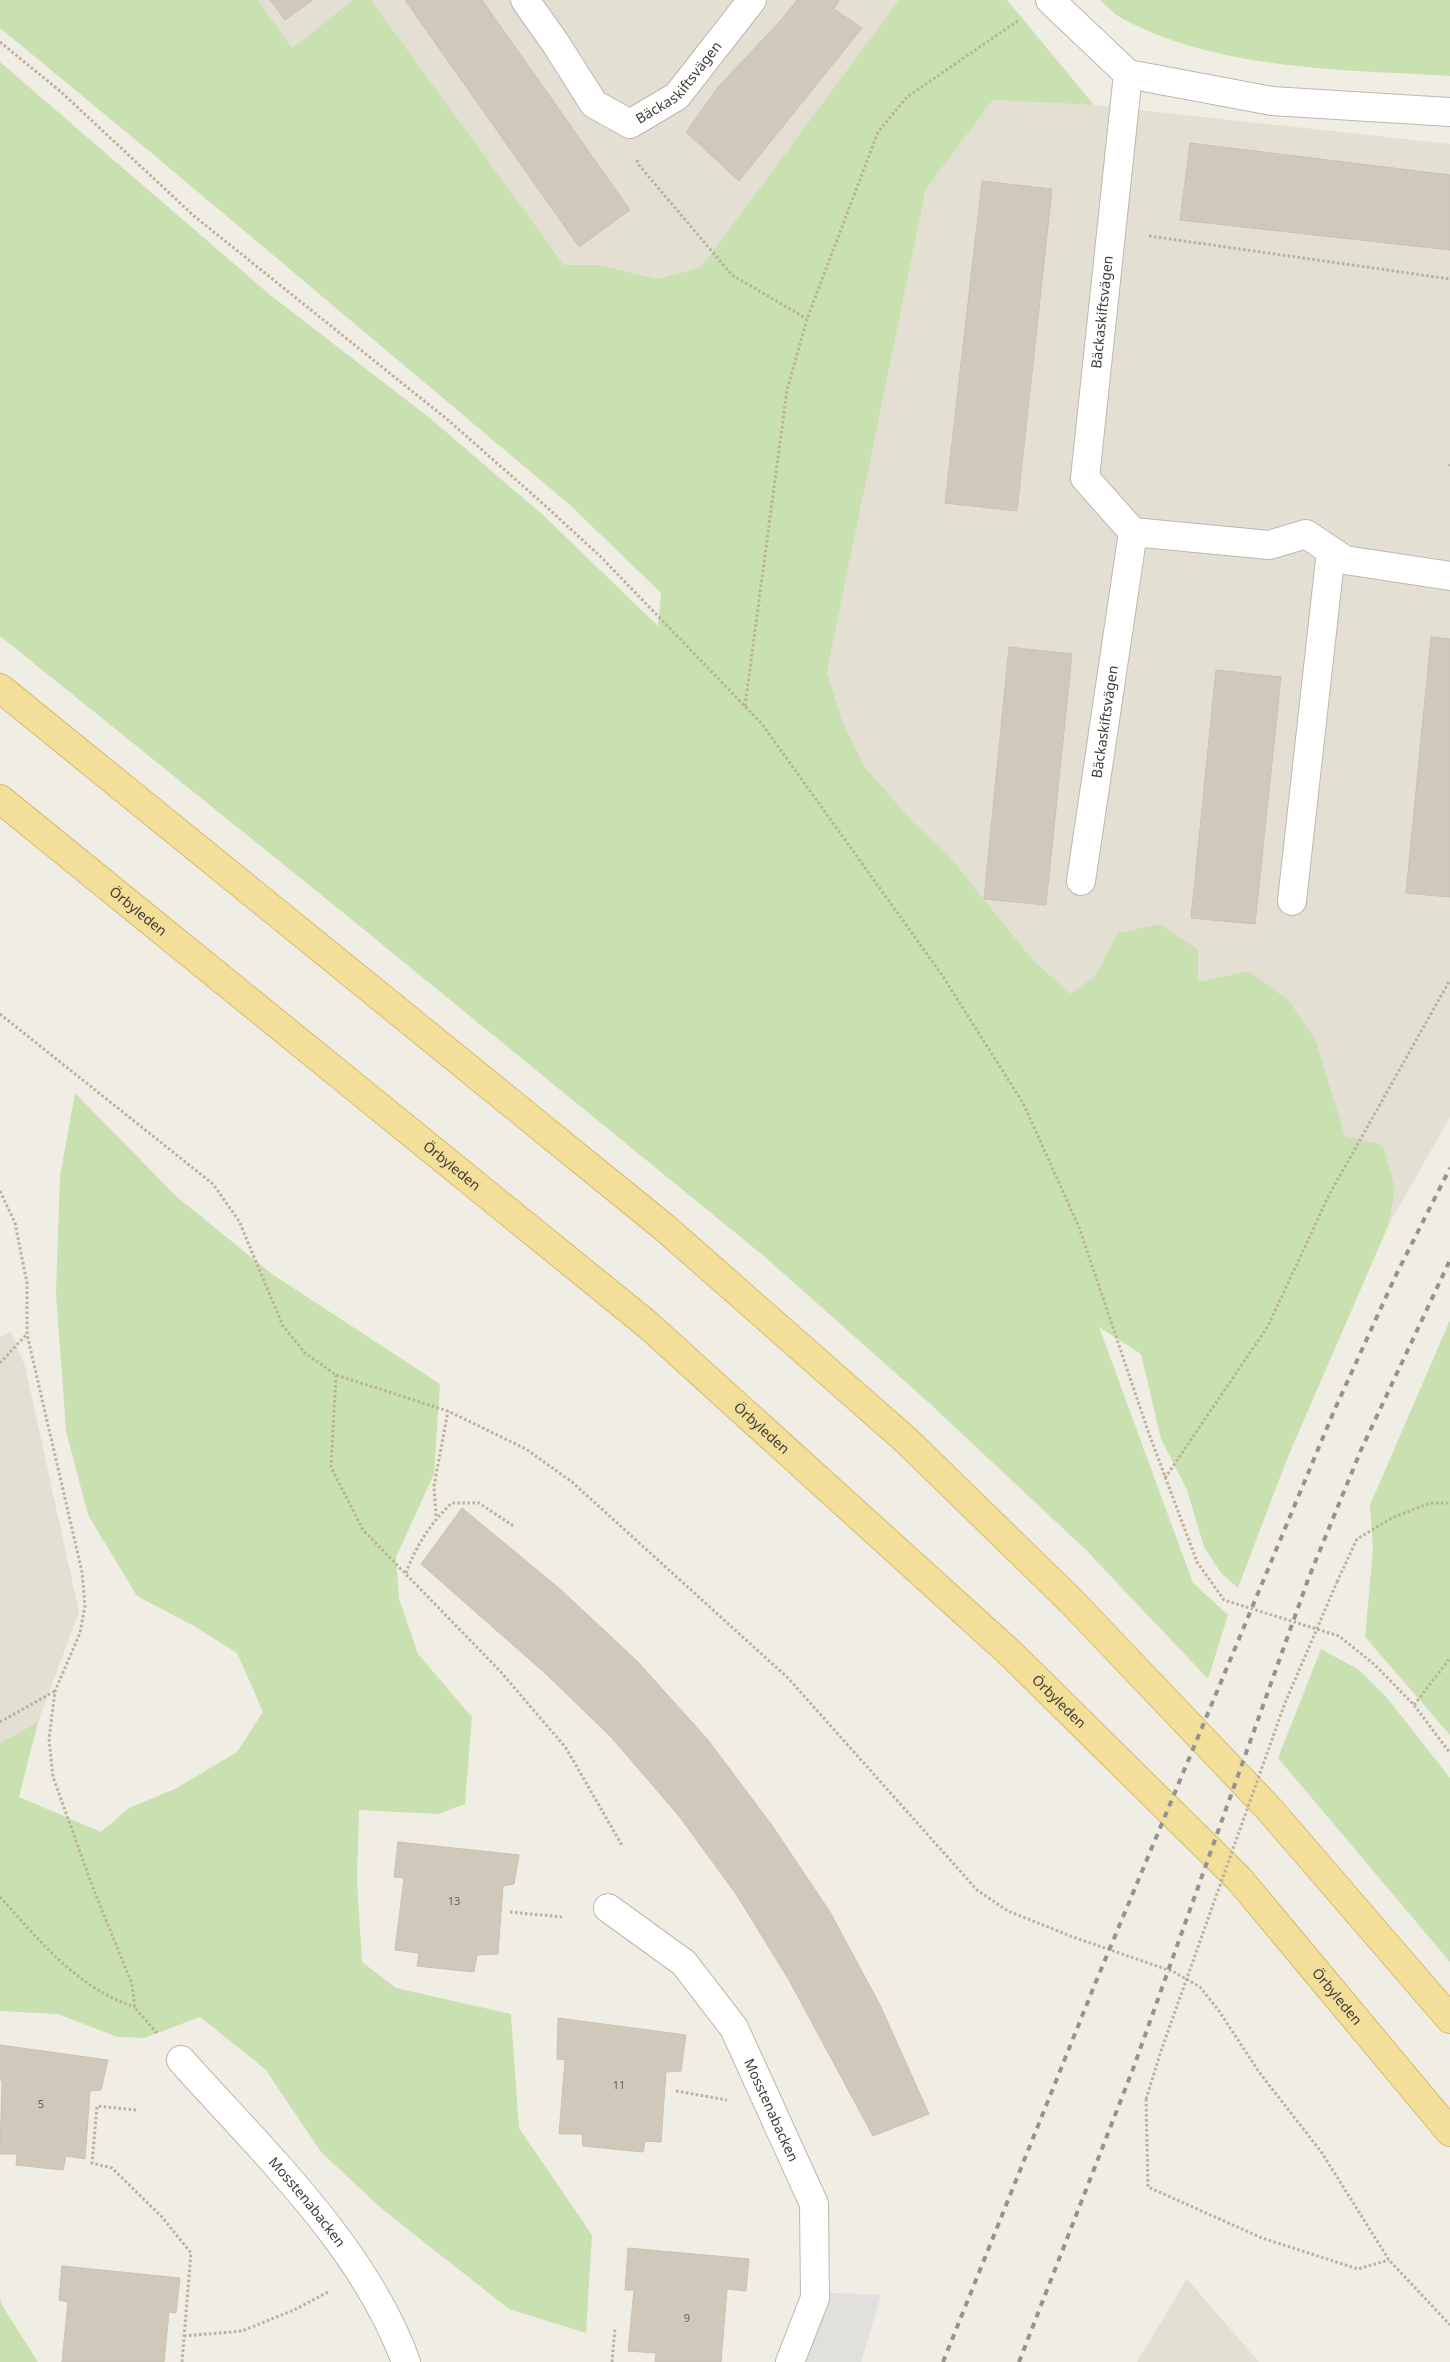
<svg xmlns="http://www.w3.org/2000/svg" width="1450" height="2362" viewBox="0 0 1450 2362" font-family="'Noto Sans',sans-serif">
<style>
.residential{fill:#e3dfd3}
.green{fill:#c9e1b1}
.parking{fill:#e1e0dc}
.building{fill:#d0c9bb;stroke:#cac1af}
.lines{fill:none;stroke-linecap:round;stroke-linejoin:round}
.minor-casing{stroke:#bdb8ab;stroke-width:30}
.major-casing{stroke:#d6bc6d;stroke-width:30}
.path{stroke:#bbb19b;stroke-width:3;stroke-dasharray:2.5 2.5;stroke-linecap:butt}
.minor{stroke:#fff;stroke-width:28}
.major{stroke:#f3de9a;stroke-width:28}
.rail{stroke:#939393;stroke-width:4;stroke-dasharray:6 6;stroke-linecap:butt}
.path-bridge{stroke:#bbb19b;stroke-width:3;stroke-dasharray:2.5 2.5;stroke-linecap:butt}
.labels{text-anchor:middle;stroke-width:4;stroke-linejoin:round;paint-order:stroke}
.number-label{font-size:11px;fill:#666056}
.street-label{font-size:14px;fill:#423d35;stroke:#fff}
</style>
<rect width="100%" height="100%" fill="#f0ede4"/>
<path class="residential" d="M258 0H353L292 48Z
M371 0H899L701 267 657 279 599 265H564Z
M993 100 1094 105 1450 144V1117L1389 1224 1395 1188 1345 1136 1335 1108 1249 971 1198 982 1118 933 1094 977 1070 995 1032 959 950 857 914 823 864 766 842 720 827 672 926 189Z
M11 1332 25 1366 79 1612 38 1722 0 1743V1337Z
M1187 2279 1259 2362H1137Z"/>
<path class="green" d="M0 0H258L292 48 353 0H371L564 265H599L657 279 701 267 899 0H1007L1094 105 993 100 926 189 827 672 842 720 864 766 914 823 950 857 1032 959 1070 994 1094 977 1118 933 1160 924 1198 950V982L1249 971 1289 1001 1315 1039 1345 1136 1383 1145 1395 1188 1389 1224 1287 1459 1238 1588 1221 1573 1204 1547 1187 1490 1161 1439 1141 1354 1099 1327 1193 1583 1228 1615 1208 1679 1085 1549 927 1401 765 1257 335 906 0 636V62L269 294 431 419 543 515 658 626 661 593 569 504 148 150 0 28Z
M1100 0H1450V76C1341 69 1222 71 1123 19 1115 15 1107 6 1100 0Z
M75 1093 177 1197 272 1274 440 1384 434 1474 396 1557 399 1599 418 1654 472 1717 465 1804 438 1814 359 1810 357 1882 362 1962 396 1988 511 2014 519 2128 592 2235 586 2333 509 2309 382 2209 321 2152 265 2069 200 2017 144 2038 117 2037 58 2014 0 2011V1743L38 1722 19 1797 101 1832 129 1808 175 1789 237 1752 263 1712 237 1653 194 1626 137 1596 88 1515 66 1431 56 1293 60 1176Z
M1450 1320V1735L1365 1637 1373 1551 1370 1505Z
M1321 1649 1359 1670 1388 1699 1450 1778V1962L1278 1758Z
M0 2299 3 2307 38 2362H0Z"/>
<path class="parking" d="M813 2292 881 2295 861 2362H794Z"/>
<path class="building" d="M270 0H313L285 20Z
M405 0H482L630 210 579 247Z
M797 0H839L834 9 862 28 739 181 686 132 719 86 783 18Z
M1190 143 1450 175V250L1180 220Z
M982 181 1052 189 1017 511 945 503Z
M1431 637 1450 639V897L1406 893Z
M1009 647 1072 654 1046 905 984 899Z
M1216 670 1281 677 1255 924 1191 918Z
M462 1508 560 1589 637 1661 708 1740 771 1824 830 1912 880 2005 929 2114 873 2136 789 1980 736 1894 679 1816 611 1737 546 1674 421 1564Z
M398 1842 519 1855 514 1884 503 1886 498 1954 477 1955 474 1972 417 1966 419 1953 395 1950 404 1878 394 1877Z
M558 2018 686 2035 681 2071 666 2072 661 2142 645 2141 643 2152 583 2146 582 2134H559L565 2060 557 2059Z
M0 2045 108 2060 101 2090 90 2091 85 2159 66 2156 63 2170 16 2165 17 2154H0L2 2081 0 2080Z
M628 2248 749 2259 746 2291 727 2289 721 2362H655L656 2353 628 2351 634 2290H625Z
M62 2266 180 2278 176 2313 169 2312 164 2362H62L68 2302 59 2300Z"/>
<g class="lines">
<g class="minor-casing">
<g id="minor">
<path id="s1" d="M525 0 556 44 594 104 630 124 677 96 752 0"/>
<path d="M1050 0 1128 74 1272 101 1450 112"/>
<path d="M1128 74 1085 478 1133 532 1269 545 1306 534 1345 560 1450 576"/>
<path id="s2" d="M1081 881 1133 532"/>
<path d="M1292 901 1331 551"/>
<path id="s3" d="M608 1908 684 1963 734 2028 814 2204 815 2298 790 2362"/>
<path id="s4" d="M181 2060C262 2151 364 2246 406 2362"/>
</g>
</g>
<g class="major-casing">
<g id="major">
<path d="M0 688 665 1228 907 1441 1071 1601 1270 1810 1450 2019"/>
<path id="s5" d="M0 799 648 1325 1011 1654 1240 1880 1450 2132"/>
</g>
</g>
<path class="path" d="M0 42 60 91 194 216 448 420 540 501 600 556 762 724 942 975 1023 1103 1079 1227 1148 1431 1197 1562 1224 1600 1339 1636 1375 1665 1414 1705 1450 1753
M637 160 638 164 732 275 807 319
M1149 236 1450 279
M1450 464V468
M745 706 787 390 807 319 878 132 907 97 1019 20
M0 1014 213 1184 239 1221 283 1326 305 1353 336 1375 448 1411 526 1449 572 1482 788 1678 977 1890 1008 1911 1073 1937 1174 1972 1200 1987 1219 2011 1259 2072 1322 2153 1389 2260 1450 2325
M0 1191 15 1223 27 1283V1334L82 1572 85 1606 80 1633 55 1691 49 1739 53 1777 93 1888 132 1984 135 2008 157 2033
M0 1363 26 1335
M336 1375 331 1467 363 1530 500 1671 566 1748 623 1847
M1165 1478 1268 1326 1329 1195 1450 980
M436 1516 434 1486 448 1411
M406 1573C416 1546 431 1522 452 1503H479L515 1527
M1337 1582 1357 1539 1392 1518 1430 1503H1450
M1414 1705 1450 1658
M0 1722 55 1691
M0 1897C39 1940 78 1989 135 2007
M510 1912 562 1917
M676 2091 727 2100
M1146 2099 1148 2187 1262 2238 1358 2269 1389 2260
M136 2110 97 2106 92 2163 112 2168 162 2217 191 2253 182 2362
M184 2336 242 2331 294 2310 330 2291
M612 2362 615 2329"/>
<use href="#minor" class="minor"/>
<use href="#major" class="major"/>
<path class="rail" d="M943 2362 1095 1984 1334 1411 1396 1275 1450 1168
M1019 2362 1133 2069 1309 1577 1361 1450 1450 1260"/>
<path class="path-bridge" d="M1146 2099 1162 2048 1285 1703 1337 1582"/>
</g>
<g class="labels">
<g class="number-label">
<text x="454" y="1905">13</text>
<text x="619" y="2089">11</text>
<text x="41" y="2108">5</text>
<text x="687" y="2322">9</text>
</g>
<g class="street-label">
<text dy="5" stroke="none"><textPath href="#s1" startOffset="231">Bäckaskiftsvägen</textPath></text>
<text transform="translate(1102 312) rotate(-84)" y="5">Bäckaskiftsvägen</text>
<text dy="5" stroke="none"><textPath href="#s2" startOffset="161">Bäckaskiftsvägen</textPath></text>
<text dy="5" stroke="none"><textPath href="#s5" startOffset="178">Örbyleden</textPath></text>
<text dy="5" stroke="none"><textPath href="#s5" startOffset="582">Örbyleden</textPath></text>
<text dy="5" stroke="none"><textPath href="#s5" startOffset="988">Örbyleden</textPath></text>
<text dy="5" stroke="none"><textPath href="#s5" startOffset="1392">Örbyleden</textPath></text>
<text dy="5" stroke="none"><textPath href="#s5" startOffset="1798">Örbyleden</textPath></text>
<text dy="5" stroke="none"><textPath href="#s3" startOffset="266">Mosstenabacken</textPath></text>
<text dy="5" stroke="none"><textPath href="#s4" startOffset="190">Mosstenabacken</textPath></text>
</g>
</g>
</svg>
